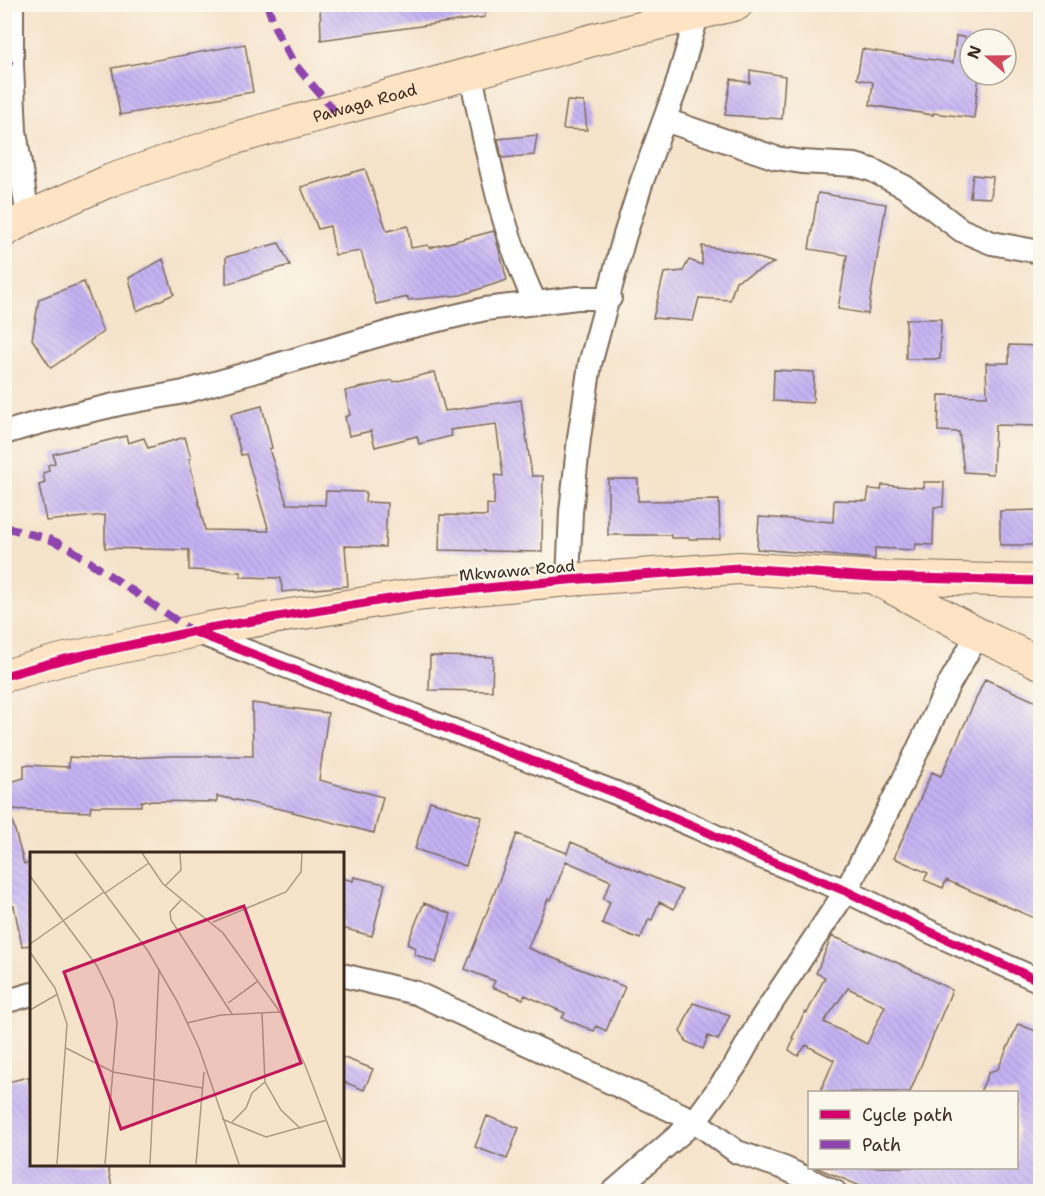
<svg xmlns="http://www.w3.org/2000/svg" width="1045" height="1196" viewBox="0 0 1045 1196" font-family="'Shantell Sans',sans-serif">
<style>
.building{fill:url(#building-back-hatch);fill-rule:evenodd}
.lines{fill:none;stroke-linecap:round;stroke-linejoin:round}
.street-casing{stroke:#7c6b5a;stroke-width:26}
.secondary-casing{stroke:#7c6b5a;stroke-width:34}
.street{stroke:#fff;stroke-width:22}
.secondary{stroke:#fee4c5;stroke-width:32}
.quiet{stroke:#8e44ad;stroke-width:8;stroke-dasharray:15 8;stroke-linecap:butt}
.cycleway-casing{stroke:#fbf7ec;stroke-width:13}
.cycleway{stroke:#d6006c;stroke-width:9}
.labels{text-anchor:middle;stroke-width:4.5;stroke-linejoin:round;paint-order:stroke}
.street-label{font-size:16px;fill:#3b2a1e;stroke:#fbf7ec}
.inset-road{fill:none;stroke:#ab9985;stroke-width:1.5}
.view{fill:#c2185b;fill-opacity:0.15;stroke:#c2185b;stroke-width:3}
.inset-edge{fill:none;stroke:#3b2a1e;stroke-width:3}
</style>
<defs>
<pattern id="building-back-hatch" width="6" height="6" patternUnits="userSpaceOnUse" patternTransform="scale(1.5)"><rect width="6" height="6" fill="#c4b2f3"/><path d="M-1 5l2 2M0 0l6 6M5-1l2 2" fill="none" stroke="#a999d0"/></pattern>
</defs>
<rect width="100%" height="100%" fill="#fbf7ec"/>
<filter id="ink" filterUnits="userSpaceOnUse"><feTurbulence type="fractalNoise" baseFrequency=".0167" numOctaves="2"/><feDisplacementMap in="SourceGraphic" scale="12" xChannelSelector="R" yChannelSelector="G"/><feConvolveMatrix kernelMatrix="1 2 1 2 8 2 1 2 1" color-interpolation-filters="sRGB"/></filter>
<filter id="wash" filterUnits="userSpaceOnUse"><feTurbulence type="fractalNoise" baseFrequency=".008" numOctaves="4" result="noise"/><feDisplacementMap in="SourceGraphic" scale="24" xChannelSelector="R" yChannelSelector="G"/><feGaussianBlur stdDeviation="1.35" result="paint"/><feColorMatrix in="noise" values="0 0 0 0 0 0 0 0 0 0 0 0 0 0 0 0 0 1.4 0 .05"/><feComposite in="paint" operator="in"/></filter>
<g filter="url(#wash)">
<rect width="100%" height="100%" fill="#f5e3ca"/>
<g id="blocks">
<path class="building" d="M320 4H484L485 17 321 40Z
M956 36 976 39H970V75H979L974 118 933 113V115L870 105 873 82 857 79 862 49 953 63Z
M245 44 253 92 120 115 112 68Z
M750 70 785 76 782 119 725 115 731 79 750 83Z
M567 101 584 102 587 130 563 129Z
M537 135 534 155 502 158 498 139Z
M365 169 387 231 408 226 411 248 428 245 429 248 494 231 507 280 461 295 408 300V297L376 304 361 251 335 255 330 226 318 229 301 187Z
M973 175 993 177 991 198 970 197Z
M818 193 886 204 868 314 838 309 847 255 809 249Z
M279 243 290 265 226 284V257Z
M702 246 740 252 774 263 736 281 730 300 699 298 693 321 653 318 664 273 683 271 689 260 702 265Z
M163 259 174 294 137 311 129 278Z
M84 282 103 332 51 368 32 339 39 299Z
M906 319H941L940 359H906Z
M1009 345 1041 346V419H1037V426L995 425 993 474 964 472 959 432 938 431 939 395 987 396 986 363H1009Z
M774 370 814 372 813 403 773 401Z
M435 372 445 411 521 400 532 476H543L542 552 439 550 440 515 487 516V504L494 505 495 475 503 476 496 424 450 430 452 436 419 444 417 436 375 447 371 431 349 436 345 417 350 415 345 391 393 380 394 382Z
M262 406 272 448 269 449 287 504 325 505 326 491 366 492 365 502 387 503 385 547 345 546 348 586 282 592 281 578 241 577V572L189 570V550L105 548V515L46 521 39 485 45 483 43 473 49 471 48 465 55 463 53 454 126 436 128 443 144 438 148 448 185 437 191 458 189 459 205 530 269 531 246 454 241 455 231 414Z
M608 479H638V501L719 500 720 539H689V538H671V535H608Z
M924 482H944L943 507H934L933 545 916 544 915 550 875 548V559L757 549 759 517 833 522 834 500 867 501 869 489 881 490 882 485 924 488Z
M1041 510V545H1000V511Z
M430 656 493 657 492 691 429 690Z
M985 679 1041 704V921L946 880 943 888 924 880 928 873 894 858 932 772 941 776Z
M252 703 328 713 319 780 383 797 374 833 285 810 217 796V802L141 801V806H91L90 812 4 809V784L24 778V765L69 767V757L106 759 171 756H253Z
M430 801 482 817 466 866 415 849Z
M11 816 24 864 32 863V945L22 946 14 906H10L4 876V817Z
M517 834 567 853 571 842 682 890 674 909 659 902 652 920 649 919 640 939 602 924 610 902 603 899 611 881 566 861 551 900 548 899 528 948 625 987 606 1031 596 1026 594 1031 562 1018 565 1013 525 995 523 999 492 987 495 981 465 969Z
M354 877 385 884 372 936 342 928V878L353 881Z
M424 903 451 914 436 963 414 954 416 948 407 944Z
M832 936 896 962 952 990 910 1092H820L834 1060 806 1045 798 1056 789 1050 794 1039 792 1038 805 1012 807 1013 825 977 816 973ZM848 988 885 1006 867 1044 824 1022Z
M693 1003 730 1015 718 1040 708 1036 703 1049 687 1042 680 1032Z
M1018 1024 1041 1033V1191H872L815 1167H1017V1092H980L989 1072 998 1069Z
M342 1057 373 1069 364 1090 342 1081Z
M28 1077 32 1091V1164H107L113 1191H4V1083Z
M487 1116 519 1128 507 1159 475 1147Z"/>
</g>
</g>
<g filter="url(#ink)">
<use href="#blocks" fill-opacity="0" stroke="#7c6b5a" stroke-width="1.5"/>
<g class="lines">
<g class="street-casing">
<path id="street" d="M12 4V65L15 131 28 217
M471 75C487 151 501 231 535 302
M665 120 776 158 802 162 855 165 872 170 905 187 961 230 992 243 1040 252
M4 433 41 422 119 404 184 392 400 329 485 309 577 298H610
M568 580 571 512 579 438 590 364 624 238 642 181 676 88 698 13
M194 631 616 793 698 828 749 852 846 891 924 929 1040 981
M342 975 416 993 695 1121 737 1152 784 1168 835 1192
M4 1002 32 994
M613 1192 695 1121 735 1066 761 1019 846 891 903 781 948 686 978 634"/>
</g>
<g class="secondary-casing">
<g id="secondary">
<path id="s1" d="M4 231 28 217 111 180 235 138 600 38 737 4"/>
<path d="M878 580 978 634 1040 663"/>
<path d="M4 676 61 660 209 628 415 595 568 580 739 568 873 577 1040 581"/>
</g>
</g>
<use href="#street" class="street"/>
<use href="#secondary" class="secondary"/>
<path class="quiet" d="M267 4 276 30 293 62 334 111
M4 62 12 65
M4 527 49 539 69 548 192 631"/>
<g class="cycleway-casing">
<path id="cycleway" d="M192 631 616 793 698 828 749 852 846 891 924 929 1040 981
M4 676 61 660 209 628 415 595 568 580 739 568 873 577 1040 581"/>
</g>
<use href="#cycleway" class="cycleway"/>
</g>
</g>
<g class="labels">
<g class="street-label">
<text dy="6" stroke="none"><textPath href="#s1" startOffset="384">Pawaga Road</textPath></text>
<text transform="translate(517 570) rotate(-5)" y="6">Mkwawa Road</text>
</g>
</g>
<g transform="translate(30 852)">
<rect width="314" height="314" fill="#f5e3ca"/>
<path class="inset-road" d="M45 1 118 99 147 149 169 196 209 312M112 1 133 32 193 81 250 160 275 213 313 312M0 24 67 114 83 147 87 171 75 312M135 34 151 18 150 1M75 41 119 11M151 48 140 60 141 68 202 162M183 70 256 40 271 20 272 1M0 92 74 40M0 100 25 136 37 172 27 312M198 151 228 129M0 158 28 142M232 161 235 230 251 258 271 277M157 171 191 163 250 160M36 196 83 220 172 236M192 267 236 285 297 268M202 270 216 256 222 241 235 230M120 312 129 117M166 312 174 220"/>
<path class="view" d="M214 54 271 211 91 277 34 120Z"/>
<rect width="314" height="314" class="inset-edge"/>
</g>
<rect width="1045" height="1196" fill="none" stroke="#fbf7ec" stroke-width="24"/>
<rect x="808" y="1091" width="210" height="78" fill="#fbf7ec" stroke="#aea59a" stroke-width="1.5"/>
<rect x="820" y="1110" width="30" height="9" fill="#d6006c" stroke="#aea59a" stroke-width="1.5"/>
<text x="862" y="1121" font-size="18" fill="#3b2a1e">Cycle path</text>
<rect x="820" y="1140" width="30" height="9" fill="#8e44ad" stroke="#aea59a" stroke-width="1.5"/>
<text x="862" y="1151" font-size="18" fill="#3b2a1e">Path</text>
<g transform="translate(988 57) rotate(290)"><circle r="28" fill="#fbf7ec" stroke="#aea59a" stroke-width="1.5"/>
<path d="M0-4.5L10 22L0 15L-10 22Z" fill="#d1495b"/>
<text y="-9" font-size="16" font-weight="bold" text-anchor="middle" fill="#3b2a1e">N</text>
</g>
</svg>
